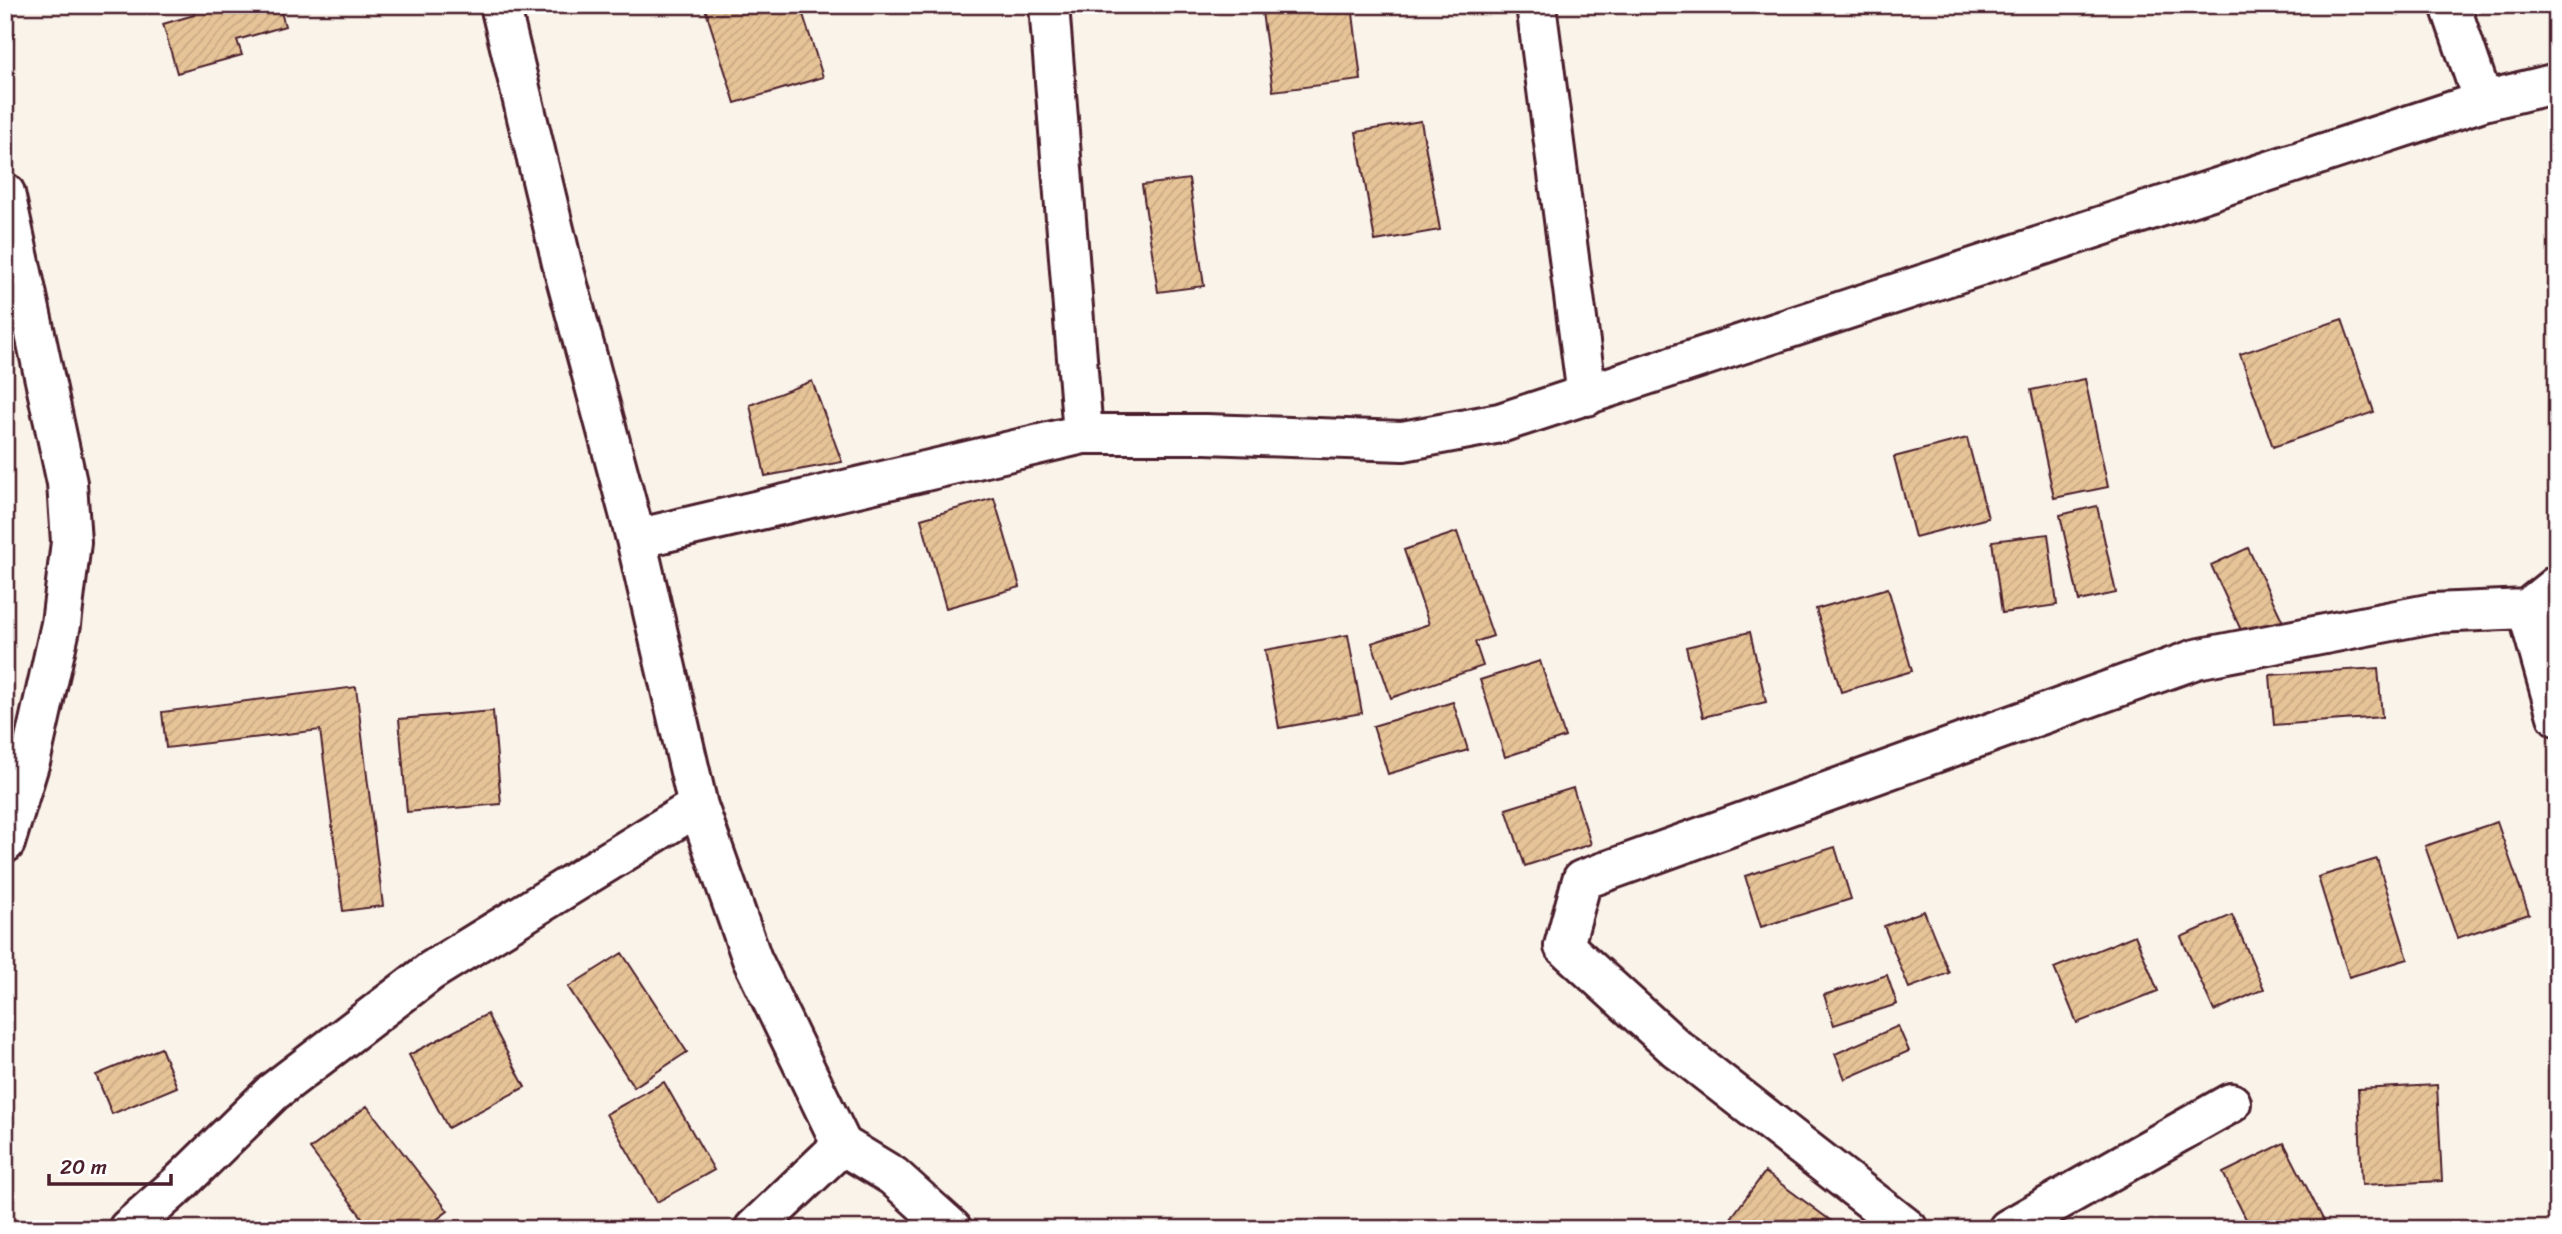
<svg xmlns="http://www.w3.org/2000/svg" width="2562" height="1234" viewBox="0 0 2562 1234" font-family="Sriracha,sans-serif">
<style>
.building{fill:url(#building-hatch);stroke:#4a1f2b;stroke-width:2}
.lines{fill:none;stroke-linecap:round;stroke-linejoin:round}
.minor-casing{stroke:#4a1f2b;stroke-width:44}
.minor{stroke:#fff;stroke-width:38}
</style>
<defs>
<pattern id="building-hatch" width="6" height="6" patternUnits="userSpaceOnUse" patternTransform="scale(1.75)"><rect width="6" height="6" fill="#e7c498"/><path d="M-1 1l2-2M0 6l6-6M5 7l2-2" fill="none" stroke="#c8a883"/></pattern>
</defs>
<rect width="100%" height="100%" fill="#faf3ea"/>
<filter id="ink" filterUnits="userSpaceOnUse"><feTurbulence type="fractalNoise" baseFrequency=".0143" numOctaves="2"/><feDisplacementMap in="SourceGraphic" scale="14" xChannelSelector="R" yChannelSelector="G"/><feConvolveMatrix kernelMatrix="1 2 1 2 8 2 1 2 1" color-interpolation-filters="sRGB"/></filter>
<g filter="url(#ink)">
<path class="building" d="M191 5H279L285 26 237 40 242 55 177 73 163 24 194 15Z
M704 5H800L823 77 735 103Z
M1261 5H1352L1361 80 1273 91Z
M1421 121 1440 230 1375 241 1356 132Z
M1189 179 1204 286 1158 292 1142 185Z
M2342 319 2374 412 2273 447 2240 354Z
M2085 379 2108 487 2054 498 2031 390Z
M812 381 842 462 765 476 750 405Z
M1967 438 1988 518 1915 537 1894 457Z
M994 498 1020 587 946 608 921 519Z
M2097 506 2116 593 2079 601 2060 515Z
M1457 532 1493 636 1475 642 1483 666 1391 698 1372 643 1429 624 1404 550Z
M2048 534 2057 605 2002 613 1992 541Z
M2248 548 2283 622 2245 639 2211 565Z
M1888 588 1912 671 1841 692 1816 609Z
M1750 632 1766 702 1703 717 1686 647Z
M1348 635 1362 713 1279 728 1265 650Z
M1540 661 1565 737 1505 757 1480 680Z
M2378 668 2382 717 2274 725 2270 675Z
M356 687 383 906 343 911 320 730 166 748 162 712Z
M1453 702 1468 750 1388 774 1373 726Z
M493 711 501 804 407 812 399 719Z
M1573 788 1591 844 1525 866 1506 809Z
M2497 822 2529 914 2457 938 2425 846Z
M1835 847 1851 899 1761 927 1745 876Z
M2377 859 2408 959 2349 977 2318 877Z
M1924 911 1949 973 1909 988 1884 926Z
M2232 915 2264 989 2214 1011 2181 937Z
M2135 935 2158 991 2077 1023 2054 968Z
M622 953 687 1052 634 1087 568 987Z
M1887 975 1897 1004 1834 1025 1824 995Z
M487 1014 525 1087 448 1128 409 1055Z
M1898 1026 1909 1051 1845 1079 1835 1054Z
M161 1048 177 1087 112 1114 96 1075Z
M664 1082 714 1170 657 1202 606 1114Z
M2437 1085 2442 1181 2362 1185 2358 1089Z
M367 1106 448 1211 424 1229H371L310 1149Z
M2284 1143 2327 1227 2323 1229H2251L2223 1173Z
M1765 1172 1842 1229H1745L1731 1218Z"/>
<g class="lines">
<g class="minor-casing">
<path id="minor" d="M500 5 562 263 636 539 698 806 752 959 842 1145 893 1176 952 1229
M1049 5 1083 434
M1536 5 1587 396
M2450 5 2483 101
M5 193 67 483 71 542 61 624 31 758 5 843
M636 539 1083 434H1206L1403 441 1500 423 2483 101 2557 83
M2527 609 2557 716
M128 1229 181 1182 273 1092 431 971 698 806
M754 1229 842 1145
M1908 1229 1676 1048 1564 946 1582 880 2196 659 2433 613 2527 609 2557 585
M2008 1229 2231 1103"/>
</g>
<use href="#minor" class="minor"/>
</g>
</g>
<rect width="2562" height="1234" fill="none" stroke="#fff" stroke-width="28"/>
<rect x="14" y="14" width="2534" height="1206" fill="none" stroke="#4a1f2b" stroke-width="2.5" filter="url(#ink)"/>
<path d="M49 1174v10h122v-10" fill="none" stroke="#4a1f2b" stroke-width="3.5"/>
<text x="60" y="1174" font-size="21" fill="#4a1f2b" stroke="#ffffff" stroke-width="5" paint-order="stroke">20 m</text>
</svg>
